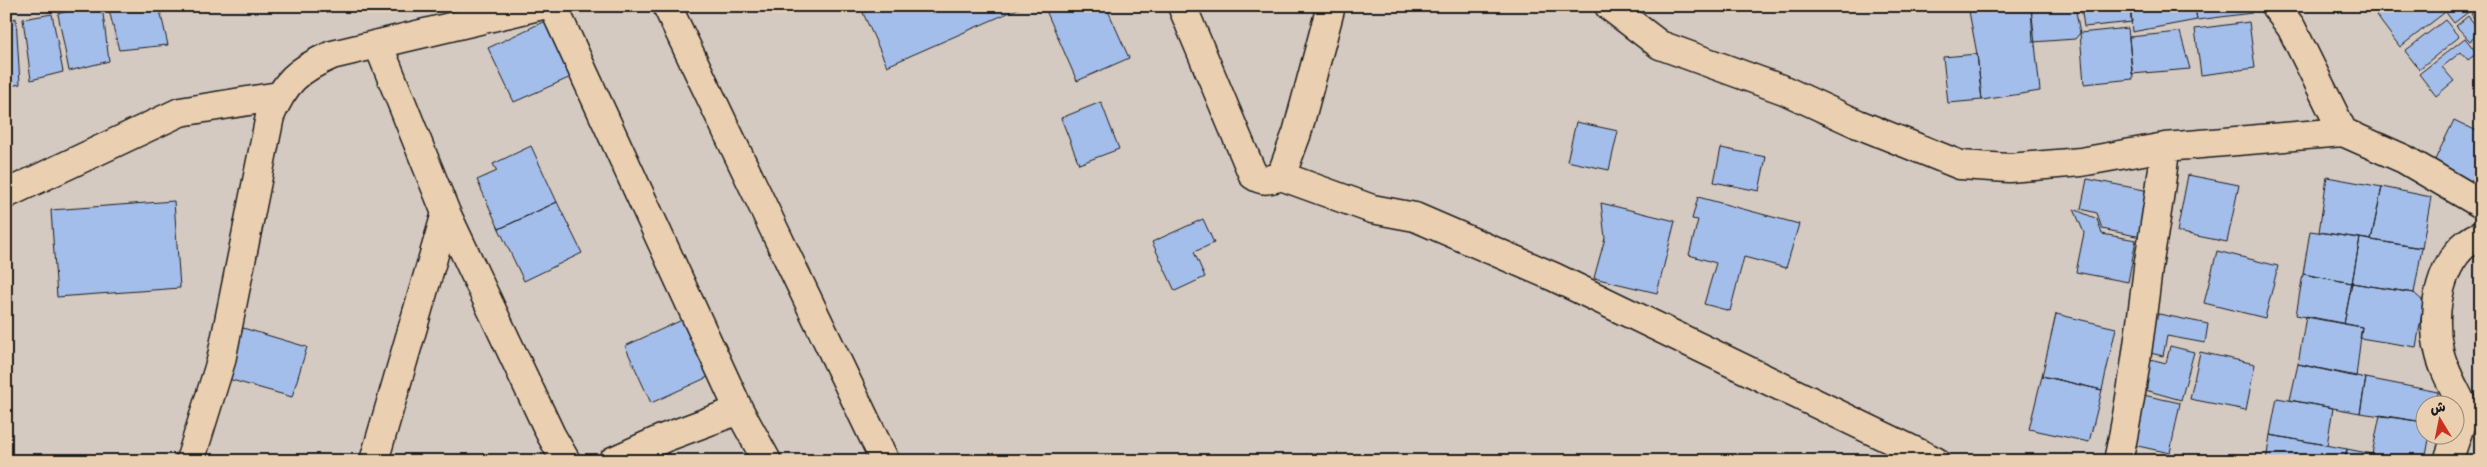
<svg xmlns="http://www.w3.org/2000/svg" width="2487" height="467" viewBox="0 0 2487 467" font-family="'Architects Daughter','Playpen Sans Arabic',sans-serif">
<style>
.building{fill:#a4beeb;stroke:#1c1c1c}
.lines{fill:none;stroke-linecap:round;stroke-linejoin:round}
.minor-casing{stroke:#1c1c1c;stroke-width:31}
.minor{stroke:#eacfb1;stroke-width:28}
</style>
<rect width="100%" height="100%" fill="#d5cac2"/>
<filter id="ink" filterUnits="userSpaceOnUse"><feTurbulence type="fractalNoise" baseFrequency=".02" numOctaves="2"/><feDisplacementMap in="SourceGraphic" scale="10" xChannelSelector="R" yChannelSelector="G"/><feConvolveMatrix kernelMatrix="1 2 1 2 8 2 1 2 1" color-interpolation-filters="sRGB"/></filter>
<g filter="url(#ink)">
<path class="building" d="M83 6H102L109 61 69 71 58 14Z
M108 6H159L168 45 119 50Z
M878 6H1024L887 66 863 13Z
M1044 6H1106L1129 58 1077 81Z
M1968 6H2031L2040 91 1982 100 1977 54Z
M2031 6H2075L2080 33 2075 39 2033 42Z
M2081 6H2130L2132 22 2084 27Z
M2130 6H2195L2197 20 2132 32Z
M2195 6H2246L2252 13 2197 20Z
M2388 6H2438L2444 13 2400 47 2376 15Z
M2441 6H2476L2454 23Z
M2480 6H2481V27L2471 14Z
M52 14 63 72 31 80 23 19Z
M2468 16 2481 32 2470 41 2456 26Z
M16 18 20 84 6 87V22Z
M2445 20 2459 37 2419 69 2405 51Z
M545 21 571 77 514 102 488 48Z
M2249 22 2255 68 2201 75 2195 29Z
M2128 28 2133 79 2084 84 2080 33Z
M2180 32 2190 69 2132 74 2129 37Z
M2465 38 2477 53 2468 60 2461 52 2442 67 2454 81 2436 96 2419 74Z
M1977 54 1982 100 1948 103 1943 57Z
M1101 102 1119 149 1079 164 1061 118Z
M2454 120 2481 133V189L2432 166Z
M1576 122 1618 131 1609 170 1567 161Z
M531 146 557 202 499 229 477 180 497 171 493 164Z
M1721 148 1766 157 1759 191 1714 182Z
M2188 175 2239 185 2227 242 2177 232Z
M2327 177 2382 187 2371 240 2319 232Z
M2087 179 2155 192 2146 238 2102 229 2097 213 2081 209Z
M2382 187 2431 197 2422 248 2371 240Z
M1698 197 1799 224 1786 268 1744 257 1730 311 1704 304 1716 263 1689 255 1698 220 1692 219Z
M174 201 180 288 57 297 51 210Z
M557 202 582 253 524 281 499 229Z
M1601 203 1675 221 1657 293 1594 278 1605 238Z
M2074 209 2097 219 2102 234 2136 240 2128 282 2076 272 2084 233Z
M1203 219 1214 243 1194 252 1205 277 1175 291 1152 242Z
M2310 231 2360 238 2352 283 2303 274Z
M2360 238 2422 248 2414 293 2352 283Z
M2217 251 2278 266 2265 318 2204 303Z
M2303 274 2352 283 2344 324 2296 315Z
M2352 283 2414 293 2424 302 2416 347 2360 338 2362 327 2344 324Z
M2154 313 2208 324 2205 343 2167 336 2163 356 2146 352Z
M2056 314 2116 328 2102 390 2042 376Z
M2306 316 2362 327 2356 377 2298 364Z
M682 320 708 377 651 403 625 346Z
M243 328 307 347 292 397 228 379Z
M2170 346 2194 352 2181 400 2138 388 2146 358 2166 363Z
M2200 352 2255 364 2246 410 2190 399Z
M2298 364 2366 378 2360 413 2290 400Z
M2042 376 2102 390 2089 442 2029 429Z
M2366 378 2438 392 2436 404H2424V422L2360 413Z
M2134 393 2180 403 2170 453 2124 443Z
M2277 398 2333 408 2327 445 2270 435Z
M2380 415 2424 422V434H2430L2425 461H2403L2372 454Z
M2270 435 2347 449 2345 461H2266Z
M2347 449 2372 454 2403 461H2345Z
M669 453 673 461H653Z"/>
<g class="lines">
<g class="minor-casing">
<path id="minor" d="M553 6 739 410 767 461
M667 6 885 461
M1182 6 1253 175C1263 182 1270 180 1281 176L1372 209 1415 217 1554 277 1935 461
M1609 6 1660 45 1784 90 1858 124 1960 165 2009 168 2081 162 2165 147 2343 132 2404 159 2481 204
M2275 6 2291 27 2343 132
M378 44 446 213 551 435 566 461
M1281 176 1297 133 1331 6
M6 194 180 112 279 96
M2481 235C2440 251 2430 313 2439 350 2443 371 2457 392 2465 411L2481 418
M190 461 221 361 270 116C285 82 297 70 332 55L539 6
M374 461 446 213
M613 461 664 438 739 410
M2118 461C2132 397 2140 333 2148 268 2154 228 2162 188 2165 147
M2448 461 2465 411"/>
</g>
<use href="#minor" class="minor"/>
</g>
</g>
<rect width="2487" height="467" fill="none" stroke="#eacfb1" stroke-width="25"/>
<rect x="12" y="12" width="2462" height="442" fill="none" stroke="#1c1c1c" stroke-width="2" filter="url(#ink)"/>
<g transform="translate(2440 420) rotate(350)"><circle r="24" fill="#eacfb1" stroke="#988775"/>
<path d="M0-4L9 19L0 12L-9 19Z" fill="#c8321e"/>
<text y="-8" font-size="14" font-weight="bold" text-anchor="middle" fill="#1c1c1c">ش</text>
</g>
</svg>
